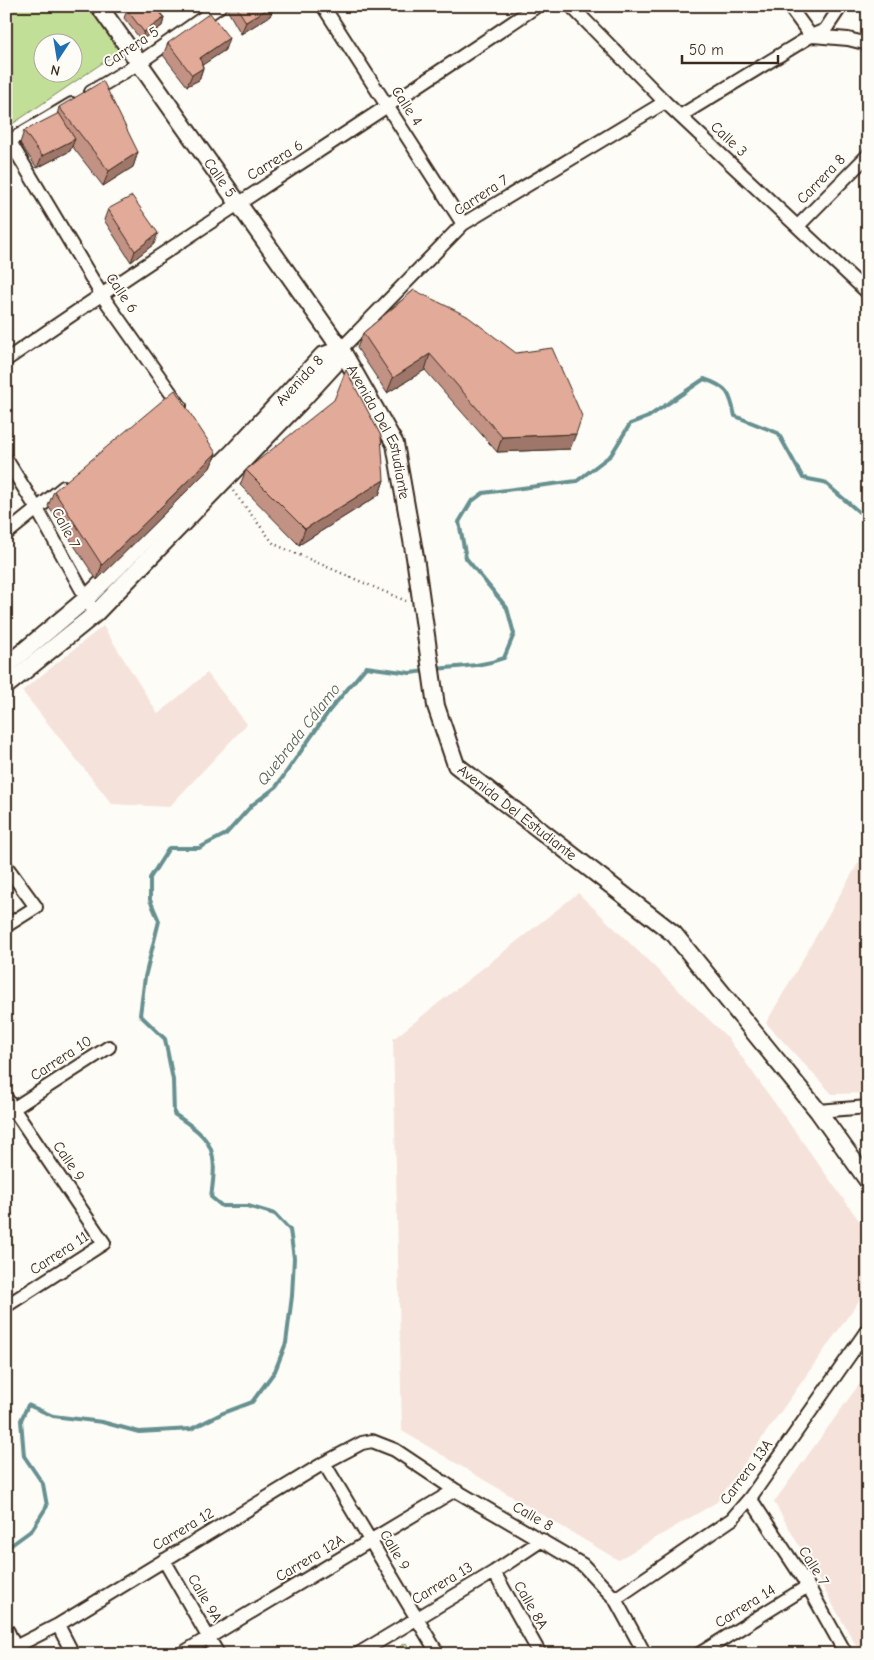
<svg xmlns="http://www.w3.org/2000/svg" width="874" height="1660" viewBox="0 0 874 1660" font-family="'Comic Neue',sans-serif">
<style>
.built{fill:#f5e3db}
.green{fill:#c2df97;stroke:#7e845a;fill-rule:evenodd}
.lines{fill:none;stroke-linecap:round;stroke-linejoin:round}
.stream{stroke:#66908f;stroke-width:4}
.minor-casing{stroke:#3b2a1e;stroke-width:16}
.major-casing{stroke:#3b2a1e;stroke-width:20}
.path{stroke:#3b2a1e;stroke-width:2.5;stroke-dasharray:1 4;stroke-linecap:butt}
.minor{stroke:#fdfcf7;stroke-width:12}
.major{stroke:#fdfcf7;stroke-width:16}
.wall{fill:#c29284;stroke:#3b2a1e}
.shaded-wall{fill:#9e776b;stroke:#3b2a1e}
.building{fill:#e2aa99;stroke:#3b2a1e}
.labels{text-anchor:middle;stroke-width:4;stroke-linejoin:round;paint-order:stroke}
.street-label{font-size:15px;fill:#3b2a1e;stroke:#fdfcf7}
.water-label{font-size:16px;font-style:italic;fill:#505d56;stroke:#fdfcf7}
</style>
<rect width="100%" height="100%" fill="#fdfcf7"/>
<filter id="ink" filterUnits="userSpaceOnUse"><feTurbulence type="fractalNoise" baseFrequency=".02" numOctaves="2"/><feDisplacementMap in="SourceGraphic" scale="10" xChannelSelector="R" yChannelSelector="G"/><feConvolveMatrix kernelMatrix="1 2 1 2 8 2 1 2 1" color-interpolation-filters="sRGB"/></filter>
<g filter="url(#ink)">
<path class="built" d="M103 626 158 714 207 673 247 724 169 807 112 804 22 691Z
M868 846V1093L832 1094 766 1023Z
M578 893 728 1038 868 1233V1288L717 1502 618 1560 402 1431 393 1039Z
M868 1372V1654H861L774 1502Z"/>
<path class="green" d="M6 6H97L126 47 8 127 6 124ZM42 42H72V72H42Z
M406 1643 412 1654H388Z"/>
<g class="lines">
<path class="stream" d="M435 669C460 666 480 667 504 658L514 634 507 608 466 558 459 522 471 502 483 493 577 481 611 455 630 424 648 417 704 379C728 387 730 393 735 416L778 433 803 478 824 482 859 512 868 510
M6 1549 32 1530 47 1506 43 1484 24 1456 21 1420 28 1405 53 1416 102 1422 139 1432 191 1429 223 1413 252 1402 275 1371 286 1343 292 1296 294 1258 290 1230 275 1214 248 1206H222L211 1197C218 1150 214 1140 174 1114L173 1080 165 1039 140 1015 145 977 159 921 150 900V878L169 848H199L226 834 252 805 276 787 329 711 366 667 410 673 426 671"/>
<g class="minor-casing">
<path id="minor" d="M323 6 463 224
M571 6 665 102 868 293
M789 6 811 36
M813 36 848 39 868 44
M91 92 139 63 220 6
M680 116 811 36 825 30 841 6
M6 135 101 294 180 406
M6 143 72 104
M798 226 868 155
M341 349 463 224 665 102
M6 360C181 238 361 126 537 6
M6 459 37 509 95 614
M6 534 64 487
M6 866 36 907 6 926
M6 1098 104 1243 6 1306
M818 1111 868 1107
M8 1112 109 1047
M324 1463 438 1654
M750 1498 808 1586 846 1654
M164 1560 218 1654
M494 1572 540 1654
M615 1599 732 1519 750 1498 868 1329
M58 1625 73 1654
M13 1648 58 1625 324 1463 362 1443 372 1441 395 1450 455 1490 583 1565 615 1599 645 1654
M181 1654 455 1490
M358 1654 494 1572 542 1540
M699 1654 808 1586"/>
</g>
<g class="major-casing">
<g id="major">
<path id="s1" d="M99 6 341 349 395 444 415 557 436 706 456 765 674 934 818 1111 868 1181"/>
<path id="s2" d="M6 666 86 599 233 452 322 356 341 349"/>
<path d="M6 686 95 614 301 401 334 365 341 349"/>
<path d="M6 1632 16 1654"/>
</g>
</g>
<path class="path" d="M233 491 274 544 406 601"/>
<use href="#minor" class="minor"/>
<use href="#major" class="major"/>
</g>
<path class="wall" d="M225 6H274L270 16 241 34Z
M127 10 164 18 162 26 141 40 124 18Z
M168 43 225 50 202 65 203 68 199 80 187 86 163 55Z
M59 107 138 152 133 167 103 186 72 146 70 151 37 168 20 143 24 131 57 115Z
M108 209 154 244 131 262 104 220Z
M414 290 570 449 497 452 425 370 387 393 357 348 363 333Z
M216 453 210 468 97 580 48 506 54 491Z
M246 470 384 480 379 495 299 545 240 485Z"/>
<path class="shaded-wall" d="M272 6H274L270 16 241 34 246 22Z
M164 18 162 26 141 40 144 32Z
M229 38 225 50 195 70 200 58Z
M203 68 199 80 187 86 192 75Z
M75 139 70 151 37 168 42 156Z
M138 152 133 167 103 186 109 171Z
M158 233 154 244 131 262 135 251Z
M430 354 425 370 387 393 393 378Z
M576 434 570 449 497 452 502 437Z
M216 453 210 468 97 580 102 565Z
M384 480 379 495 299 545 305 529Z"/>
<path class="building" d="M133 6H156L164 18 144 32 127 10Z
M236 6H272L246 22Z
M210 13 229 38 200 58 203 68 192 75 168 43Z
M103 81 138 152 109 171 59 107Z
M59 113 75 139 42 156 24 131Z
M132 196 158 233 135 251 108 209Z
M414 290 467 316 516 353 552 348 582 416 576 434 502 437 430 354 393 378 363 333Z
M346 370 381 436 384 480 305 529 246 470 334 400Z
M175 390 216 453 102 565 54 491Z"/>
</g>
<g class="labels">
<g class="street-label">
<text transform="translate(131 47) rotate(-33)" y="5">Carrera 5</text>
<text transform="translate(407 106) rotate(57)" y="5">Calle 4</text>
<text transform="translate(729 139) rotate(43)" y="5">Calle 3</text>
<text transform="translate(275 160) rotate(-32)" y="5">Carrera 6</text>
<text dy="5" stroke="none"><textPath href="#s1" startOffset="210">Calle 5</textPath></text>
<text transform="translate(821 179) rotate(-46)" y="5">Carrera 8</text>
<text transform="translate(481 195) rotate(-33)" y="5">Carrera 7</text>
<text transform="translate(122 293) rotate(56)" y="5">Calle 6</text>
<text dy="5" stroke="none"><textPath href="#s2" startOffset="410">Avenida 8</textPath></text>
<text dy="5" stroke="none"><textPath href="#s1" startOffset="512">Avenida Del Estudiante</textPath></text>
<text transform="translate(66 528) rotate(62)" y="5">Calle 7</text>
<text dy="5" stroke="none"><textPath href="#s1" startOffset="934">Avenida Del Estudiante</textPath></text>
<text transform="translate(61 1058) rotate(-33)" y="5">Carrera 10</text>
<text transform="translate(69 1161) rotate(56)" y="5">Calle 9</text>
<text transform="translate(59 1253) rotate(-33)" y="5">Carrera 11</text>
<text transform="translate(746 1472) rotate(-53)" y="5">Carrera 13A</text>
<text transform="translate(533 1516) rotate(30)" y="5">Calle 8</text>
<text transform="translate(183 1529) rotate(-31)" y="5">Carrera 12</text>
<text transform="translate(395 1550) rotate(59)" y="5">Calle 9</text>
<text transform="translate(310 1558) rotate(-31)" y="5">Carrera 12A</text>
<text transform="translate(814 1566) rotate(58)" y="5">Calle 7</text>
<text transform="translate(442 1583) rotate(-31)" y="5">Carrera 13</text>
<text transform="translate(205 1598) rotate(60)" y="5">Calle 9A</text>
<text transform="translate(531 1605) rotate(60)" y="5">Calle 8A</text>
<text transform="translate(745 1606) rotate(-32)" y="5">Carrera 14</text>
</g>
<g class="water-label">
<text transform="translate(298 734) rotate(-52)" y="6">Quebrada Cálamo</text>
</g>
</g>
<rect width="874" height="1660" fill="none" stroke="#fdfcf7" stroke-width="25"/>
<rect x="12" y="12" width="849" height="1635" fill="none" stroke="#3b2a1e" stroke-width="2" filter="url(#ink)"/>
<g transform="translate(58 58) rotate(192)"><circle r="24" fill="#fdfcf7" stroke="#afa8a0"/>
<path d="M0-4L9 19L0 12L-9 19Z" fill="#1f6fb2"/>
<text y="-8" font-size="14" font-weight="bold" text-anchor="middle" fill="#3b2a1e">N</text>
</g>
<path d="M682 55v8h96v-8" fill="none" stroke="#3b2a1e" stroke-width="2.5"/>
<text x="689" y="55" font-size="15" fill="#3b2a1e" stroke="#fdfcf7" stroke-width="4" paint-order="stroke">50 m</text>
</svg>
